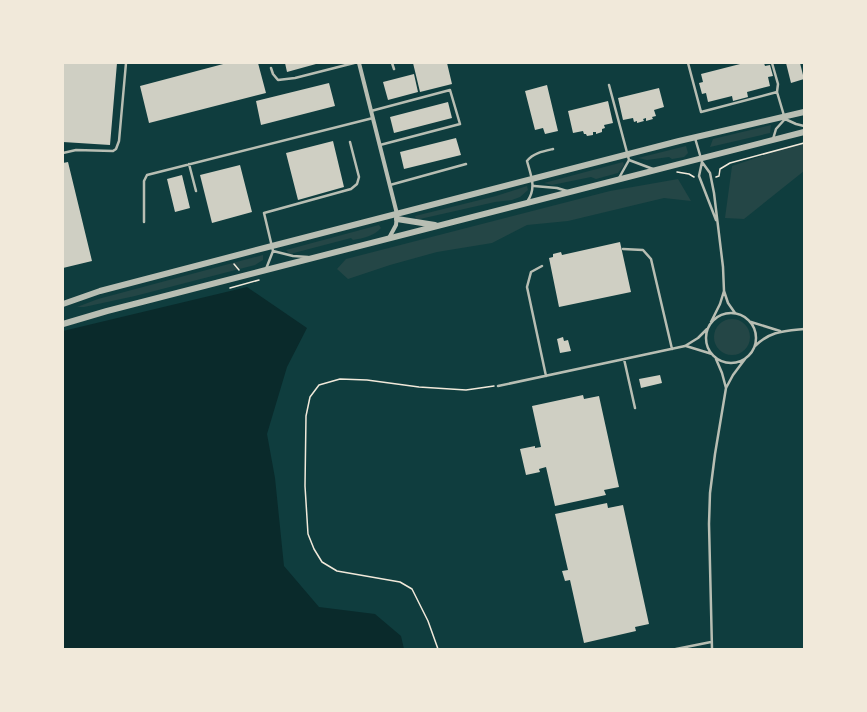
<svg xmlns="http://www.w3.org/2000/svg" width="867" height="712" viewBox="0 0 867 712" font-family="'DM Sans',sans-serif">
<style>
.green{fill:#244646}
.water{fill:#0a2a2b}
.building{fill:#cfcfc3}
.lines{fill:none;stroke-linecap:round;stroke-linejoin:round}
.path{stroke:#f1e9da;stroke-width:1.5}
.service{stroke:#b8beb3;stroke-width:2.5}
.minor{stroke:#b8beb3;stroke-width:4}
.tertiary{stroke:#b8beb3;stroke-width:6}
</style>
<rect width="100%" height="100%" fill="#0f3d3e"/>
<path class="green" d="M771 125 770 133 710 147 713 139Z
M804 142V171L744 219 725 218 732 166Z
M686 146 688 153 684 157 672 159 669 157 647 160 638 158Z
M623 162 624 165 618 173 596 179 591 177 552 185 544 183Z
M678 179 691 201 664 198 568 221 527 225 492 243 437 252 390 265 348 279 337 269 346 259 610 191Z
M527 186 528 190 520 197 512 200 495 202 420 219H416L415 216 496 196Z
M379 225 381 228C374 236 364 238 353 240L351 238 290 254 286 250Z
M263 255V260L255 265 135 296 84 307H77L98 299Z
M714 337a18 18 0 1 1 36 0a18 18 0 1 1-36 0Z"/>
<path class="water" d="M247 287 307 328 287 367 267 434 275 478 284 566 319 607 375 614 401 636 404 649H63V331Z"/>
<path class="building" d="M63 63H117L110 145 63 142Z
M227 63H258L266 93 149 123 140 86Z
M285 63H315L316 64 287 72Z
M413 63H447L452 84 420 92Z
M744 63H764L765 66 770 65 773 76 768 77 770 86 747 92 748 97 733 101 732 96 708 102 706 93 702 94 699 83 703 82 701 74Z
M786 63H800L804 79 791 83Z
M414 74 418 92 388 100 383 82Z
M329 83 335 106 261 125 256 101Z
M547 85 558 131 545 134 543 128 535 130 525 91Z
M659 88 664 107 654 110 656 116 652 117 653 119 646 121V118L643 119 644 121 637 123V121L634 122 633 118 623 120 618 98Z
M608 101 613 123 604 125 605 128 602 129V132L596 134V132H593V135L587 136 586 134H584L583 131 573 133 568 111Z
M448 102 452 118 394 133 390 117Z
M456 138 461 155 404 169 400 152Z
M333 141 344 187 298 200 286 153Z
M68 162 92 261 63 268V163Z
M240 165 252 212 212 223 200 175Z
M182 175 190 208 175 212 167 179Z
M620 242 631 292 559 307 549 258 553 257V254L561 252 562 255Z
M563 337 564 341 568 340 571 351 560 353 557 339Z
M660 375 662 383 641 388 639 379Z
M583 395 584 399 599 396 619 487 604 490 606 495 555 506 546 467 539 469 540 472 526 475 520 449 535 446V448L541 447 532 406Z
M607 503 608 508 623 505 649 624 635 627 636 631 584 643 570 580 565 581 562 571 568 570 555 514Z"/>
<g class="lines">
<path class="path" d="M677 172 689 174 694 177
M716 177 719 176 720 169 730 163 804 143
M234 264 239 270
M230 288 259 280
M438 649 428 621 412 589 400 582 337 571 322 562 314 549 308 534 305 486 306 416 310 397 319 385 340 379 367 380 419 387 466 390 494 386"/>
<path class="service" d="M392 63 394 69
M688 63 701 112 777 92
M772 63 778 84 777 92 785 119 796 124 804 126
M271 68 273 74 278 80 295 78 354 63
M609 85 629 160 619 178
M371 111 450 90 460 124 380 145
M695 138 702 162 710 173 714 193 723 267 724 291 720 304 711 322
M773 139 776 129 785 119
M63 153 76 150 113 151 116 149 119 141 126 63
M629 160 653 169
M702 162 699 176 716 220
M189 164 196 191
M390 185 466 164
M534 186 557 188 567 191
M527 202C537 188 531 176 527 161 533 153 544 151 553 149
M144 222V181L147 175 373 118
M623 249 643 250 651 259 672 349
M273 251 293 256 308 257
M542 266 531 272 527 287 546 376
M266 269 273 251 264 213 351 189 357 184 359 177 350 142
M724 291 728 303 735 313
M706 338a25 25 0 1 1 50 0a25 25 0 1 1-50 0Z
M751 322 780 331
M686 346 712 354
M755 346C770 331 784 331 804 329
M624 359 635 408
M716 359 722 373 726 388
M498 386 685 346 698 338 707 329
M676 649 711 642
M712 649 709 524 710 493 715 454 726 388 733 375 745 359"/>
<path class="minor" d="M359 63 397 214 396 225 389 238"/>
<path class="tertiary" d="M397 219 435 225
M63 304 100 291 272 246 679 141 804 112
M63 324 107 311 266 270 804 132"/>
</g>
<rect width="867" height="712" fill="none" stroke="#f1e9da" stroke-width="128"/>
</svg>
